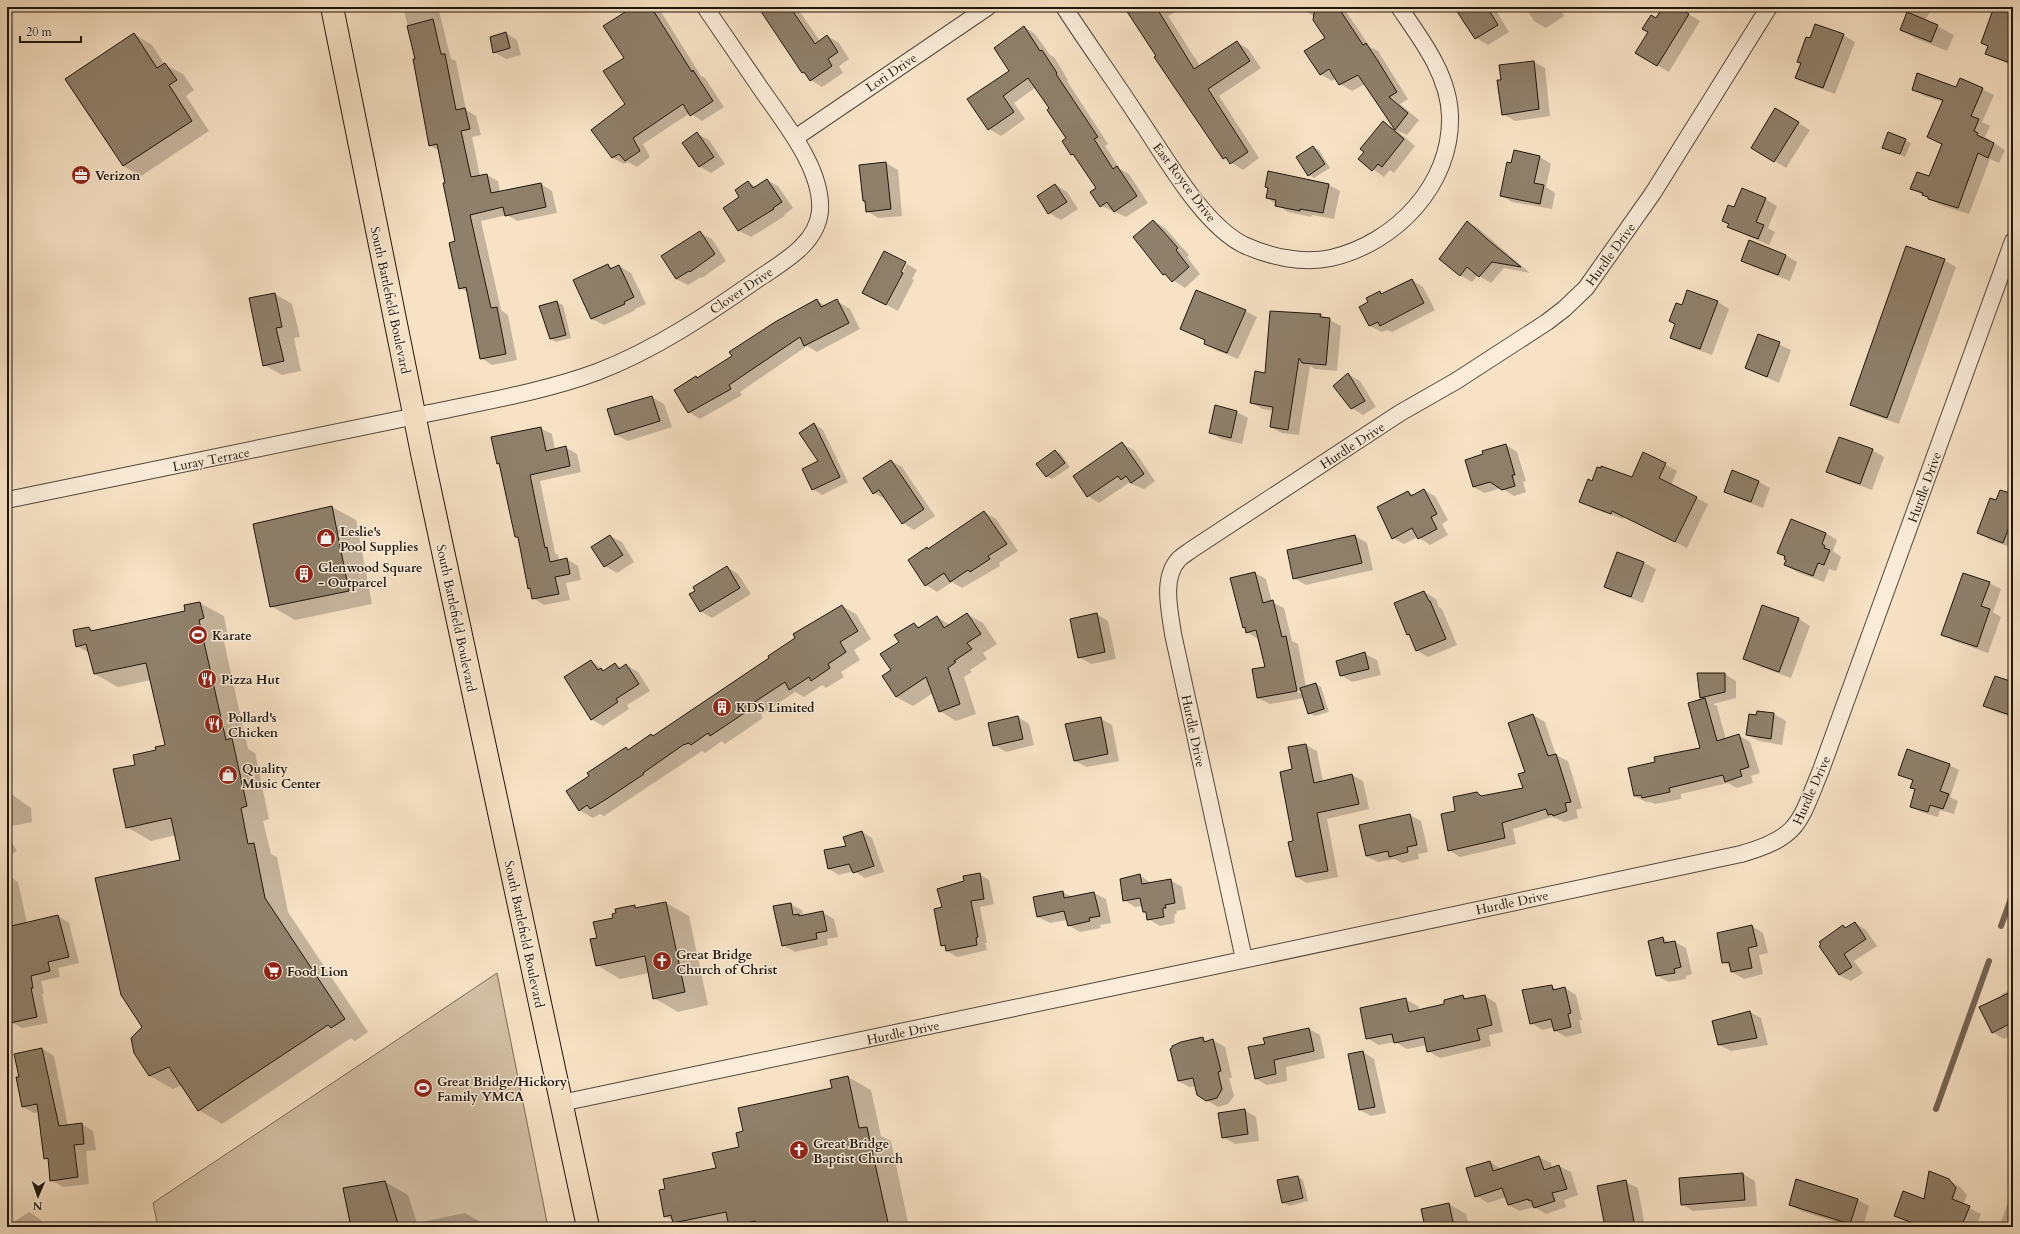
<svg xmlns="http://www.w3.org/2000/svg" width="2020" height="1234" viewBox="0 0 2020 1234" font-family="Cardo,serif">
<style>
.green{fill:#d2bfa5;stroke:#786a58}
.shadow{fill:#0003;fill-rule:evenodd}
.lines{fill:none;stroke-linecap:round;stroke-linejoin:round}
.stream{stroke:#756654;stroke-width:6}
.building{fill:#8f806b;stroke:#1f150a}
.minor-casing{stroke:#554839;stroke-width:18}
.primary-casing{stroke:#1f150a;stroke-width:24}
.minor{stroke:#faecd9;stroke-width:16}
.primary{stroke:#f7e2c5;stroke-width:22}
.labels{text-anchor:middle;stroke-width:3;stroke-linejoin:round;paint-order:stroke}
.street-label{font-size:13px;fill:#1f150a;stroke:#faecd9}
.poi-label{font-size:13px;font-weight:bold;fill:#1f150a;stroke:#faecd9;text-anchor:start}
</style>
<rect width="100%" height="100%" fill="#f7e2c5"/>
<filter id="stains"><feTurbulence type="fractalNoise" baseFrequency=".005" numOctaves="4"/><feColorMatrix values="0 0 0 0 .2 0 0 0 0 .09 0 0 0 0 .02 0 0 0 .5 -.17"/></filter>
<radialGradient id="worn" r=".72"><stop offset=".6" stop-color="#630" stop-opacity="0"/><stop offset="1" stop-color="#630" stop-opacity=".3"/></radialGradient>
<path class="green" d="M497 973 548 1227H158L153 1203Z"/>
<path class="shadow" d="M7 7H22L7 17Z
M403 7H438L451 59 456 61 466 110 476 116 481 135 472 137 480 176 487 175 498 181 500 192 541 184 552 191 557 213 517 221 507 215 481 221 501 310 508 315 517 360 492 365 481 358 468 292 460 288 456 242 446 184 439 151 430 145 416 60Z
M621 7H658L701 76 705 78 724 107 702 121 690 113 643 144 650 157 637 167 628 162 624 164 613 158 592 130 626 104 625 13Z
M759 7H802L798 9 820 41 827 36 839 43 849 59 839 66 843 73 822 87 811 80 803 72Z
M1124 7H1178L1180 9 1168 16 1200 66 1237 42 1248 49 1261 68 1219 96 1259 158 1243 170 1224 158Z
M1303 7H1343L1370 47 1378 51 1408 99 1400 104 1419 120 1407 135 1396 130 1365 84 1352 91 1340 84 1336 78 1332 81 1320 74 1326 38 1315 17 1307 12Z
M1456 7H1494L1509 32 1488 45 1476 38Z
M1525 7H1558L1564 16 1546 28 1534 21Z
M1664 7H1677L1700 21 1669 72 1636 53Z
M1897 7H1933L1925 20 1954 35 1947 51 1917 39 1901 30 1908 13Z
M1995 7H2013V66L1986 53Z
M1024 27 1035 34 1050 55 1054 57 1068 80 1067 81 1108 144 1105 146 1120 169 1129 174 1148 203 1126 217 1101 206 1097 189 1076 157 1072 154 1067 139 1050 109 1036 87 1014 103 1025 119 1001 136 989 129 1011 71Z
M506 33 517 40 521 55 506 59 494 52Z
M134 34 152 45 165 65 183 74 194 90 186 96 209 131 141 176 123 166Z
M1843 35 1855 42 1835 94 1808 84 1796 77 1811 39Z
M1534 62 1545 68 1550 116 1515 121 1503 114 1502 81Z
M1961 79 1994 95 1982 122 1990 126 1985 137 2005 150 1999 163 1990 159 1969 214 1940 205 1911 188 1930 177 1942 145 1929 137 1943 102 1924 96 1913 89 1957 88Z
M1775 109 1810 130 1786 168 1752 147Z
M1383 123 1396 130 1415 146 1394 173 1390 170 1384 177 1359 159Z
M697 134 709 140 725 164 711 173 699 166Z
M1905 140 1911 143 1905 157 1883 147Z
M1313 147 1319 150 1330 168 1314 178 1309 175Z
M1540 157 1551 164 1546 187 1555 193 1552 209 1512 202 1501 195 1511 164Z
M886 163 898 170 902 216 878 218 867 211 864 201 860 165Z
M767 180 778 186 793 208 784 215 785 216 751 237 739 231 724 208 741 197 748 182 756 187Z
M1056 185 1067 192 1078 209 1061 220 1049 213Z
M1329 185 1340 191 1334 219 1312 215 1311 217 1288 212 1267 198Z
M1765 199 1777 206 1768 228 1775 232 1769 245 1728 227 1735 209Z
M1154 221 1165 228 1189 255 1187 257 1200 274 1185 288 1164 274Z
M1468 222 1479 229 1530 273 1504 268 1491 283 1478 275 1472 282 1460 275Z
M700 233 712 239 726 261 702 278 701 277 688 285 676 279Z
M1785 255 1797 262 1790 281 1754 267 1742 261Z
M1944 260 1956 267 1899 424 1862 411 1851 405Z
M907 264 917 270 912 279 914 280 898 311 875 299 898 276 900 277Z
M608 265 614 269 619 266 631 273 646 304 635 309 636 310 604 325 592 319 575 281Z
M1412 280 1423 287 1435 310 1392 332 1387 330 1382 332 1370 326 1361 307 1370 303 1380 293 1383 294Z
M1688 291 1718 302 1729 309 1712 355 1682 344 1671 337Z
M275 294 292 304 300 337 294 338 301 371 282 375 264 365Z
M817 301 826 306 838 302 850 309 860 329 817 352 807 346 740 392 742 395 700 419 689 412 696 377 698 379Z
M557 302 563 305 571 338 556 342 551 339Z
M1245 311 1257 317 1238 359 1216 350 1205 343 1206 341 1181 328Z
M1321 315 1341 326 1337 371 1315 369 1310 366 1299 435 1282 433 1271 427 1274 411 1263 409 1251 403 1266 374Z
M1759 335 1791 350 1779 383 1746 368Z
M1348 374 1360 381 1376 407 1363 415 1352 408Z
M652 397 664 404 672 427 628 441 616 435 608 410Z
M1216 406 1237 412 1248 418 1242 444 1221 439 1210 432Z
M814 424 823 430 848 482 822 495 813 489 820 462Z
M540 428 552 434 555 450 565 447 577 454 581 472 540 481 555 553 558 555 559 561 567 559 578 566 581 580 566 583 570 600 544 605 533 598 531 589 529 588 519 539 516 537 500 465 498 463Z
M2013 439V450L2010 449Z
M1122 444 1134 450 1155 481 1144 489 1129 483 1099 503 1088 496Z
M1506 445 1517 452 1526 481 1523 482 1526 492 1514 496 1501 488 1485 493 1473 487Z
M1872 450 1884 457 1872 490 1839 478 1828 472Z
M1055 451 1061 454 1070 467 1052 479 1046 476Z
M1644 453 1677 471 1671 485 1708 504 1687 548 1624 517 1623 519 1592 508 1580 501 1592 482 1632 478Z
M891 461 902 467 935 516 914 530 903 523 887 500 874 493 864 478Z
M2013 474V548L1990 540 1979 533 1997 502 2006 493Z
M1759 482 1770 488 1763 508 1737 498 1726 491Z
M1424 490 1435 496 1448 520 1442 524 1448 535 1430 545 1418 537 1404 544 1393 538 1408 492 1414 495Z
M332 507 356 520 372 604 295 620 271 606 254 524Z
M984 512 996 519 1018 551 999 563 1000 566 962 588 952 582 937 592 926 585 927 548 929 550Z
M1826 533 1837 540 1833 551 1841 557 1836 571 1829 569 1824 582 1797 572 1786 565 1787 560 1786 557 1778 553Z
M610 536 622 542 634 562 617 573 605 566Z
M1355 536 1367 543 1373 570 1306 585 1294 578Z
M1618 553 1644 563 1656 569 1643 603 1617 593 1605 586Z
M727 567 738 574 751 594 712 618 700 611Z
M1255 573 1266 579 1272 602 1284 608 1292 641 1298 644 1306 687 1316 684 1321 687 1329 712 1315 716 1309 713 1304 698 1270 704 1258 698 1253 670 1266 668 1258 639 1247 632 1244 627ZM1293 687 1303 693V695L1292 689Z
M7 580 10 594 7 595Z
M1989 583 2001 589 1993 612 2001 617 1988 653 1954 641 1942 634Z
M1424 592 1436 599 1439 607 1442 609 1457 645 1428 657 1416 650 1411 636 1407 634Z
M200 603 224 616 227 632 222 633 248 749 255 753 269 819 263 821 271 854 277 857 288 912 368 1032 355 1041 351 1038 222 1124 199 1110 182 1085 173 1089 150 1076 135 1053 144 1027 182 861 176 835 151 841 127 827 136 765 166 746 151 680 118 687 95 674 89 653 77 646 89 628 95 631 186 611Z
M842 606 856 614 871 639 854 650 860 660 841 672 844 677 826 688 822 685 804 697 795 692 761 715 763 718 725 744 722 741 705 753 702 751 604 816 600 814 593 818 579 810 590 776 626 748 629 750 654 737 771 658Z
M1763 606 1799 619 1810 626 1791 678 1756 665 1744 658Z
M967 614 983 623 997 644 983 653 987 659 970 670 972 672 964 677 976 714 956 721 940 711 933 693 913 706 896 697 892 670 900 642 914 624 921 628 937 617 950 625Z
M1096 614 1108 621 1116 659 1091 664 1079 657Z
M1365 654 1377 660 1381 675 1352 682 1341 675Z
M591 661 605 671 615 664 622 668 626 665 638 672 650 691 627 705 629 709 603 726 591 719Z
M1725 674 1736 681V698L1713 704 1717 706 1726 740 1738 735 1750 742 1760 773 1751 776 1753 783 1737 788 1728 783 1681 794V799L1655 804 1650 802H1646L1634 796 1656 763 1701 749 1704 699 1701 697Z
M2013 683V718L1996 712 1985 706Z
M1758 712 1774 714 1786 721 1782 745 1759 741 1747 735Z
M1533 715 1545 722 1556 755 1568 761 1582 808 1576 810 1578 818 1565 822 1552 817 1513 829 1516 844 1460 857 1449 850 1457 812 1482 797 1524 789Z
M1018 717 1029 724 1034 745 1006 752 994 745Z
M1100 718 1112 725 1119 761 1087 767 1075 761 1066 725Z
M1306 745 1317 751 1323 782 1352 775 1363 781 1369 809 1327 819 1338 877 1307 883 1296 877 1293 770Z
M1949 765 1959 770 1950 797 1958 801 1954 814 1940 810 1938 817 1921 812 1911 807 1916 790 1912 787 1914 781 1899 774Z
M7 791 31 808 32 822 7 827Z
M1410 815 1421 821 1428 852 1418 854 1419 859 1402 863 1395 859 1378 862 1366 856Z
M862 832 872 838 884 872 865 878 854 871 839 875 829 869Z
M7 835 17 851 7 857Z
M979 874 989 880 994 904 980 907 987 943H985L987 950 957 957 947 951 946 947 942 945 943 908 965 882Z
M7 875 18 882 27 923 58 916 69 923 79 963 58 968 60 977 41 981 44 994H42L48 1023 22 1028 11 1022 7 1004Z
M1140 875 1152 884 1170 880 1182 887 1186 909 1176 911 1177 914H1175L1174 919 1175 923 1160 926 1148 919 1143 906 1135 907 1124 900Z
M1063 892 1072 897 1094 893 1106 899 1111 923 1100 925 1101 928 1080 932 1068 925 1067 920 1050 923 1038 917Z
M666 903 689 916 708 1005 678 1012 654 998 649 973 620 979 597 965 598 938 614 919 634 906 638 908Z
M790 904 802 910 803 916 822 912 834 919 838 937 827 939 828 945 795 952 783 945Z
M1855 923 1866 930 1877 946 1854 961 1863 973 1851 981 1839 975 1843 926 1847 928Z
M1752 926 1763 933 1768 953 1759 955 1763 974 1744 979 1732 972 1731 967 1723 962Z
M1663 938 1670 943 1675 942 1686 948 1692 974 1686 976V979L1669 982 1657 976Z
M1552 986 1557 990 1565 988 1576 995 1582 1020H1579L1582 1033 1566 1037 1554 1030V1027L1543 1030 1531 1023 1524 991Z
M2013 989V1035L2004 1039 1992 1032 2003 997 2001 994Z
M1463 996 1468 1000 1485 996 1496 1003 1503 1032 1489 1035 1491 1046 1440 1058 1428 1051 1427 1045 1407 1049 1395 1042 1379 1045 1367 1038 1406 1000 1418 1006 1419 1011 1446 1005Z
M1750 1012 1761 1018 1768 1045 1731 1051 1719 1045Z
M1309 1029 1320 1035 1325 1058 1286 1067 1287 1081 1267 1085 1256 1079 1266 1044Z
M1202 1039 1208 1042 1213 1040 1225 1047 1232 1078H1229L1234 1096 1228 1104 1218 1107 1198 1095 1196 1086 1190 1087 1178 1081Z
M42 1049 54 1056 68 1126 82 1124 93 1131 96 1150 86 1151 89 1184 63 1187 51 1180 49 1160 45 1158 39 1112 34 1113 23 1107Z
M1363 1052 1374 1059 1386 1113 1371 1116 1360 1110Z
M848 1077 871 1090 881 1136 891 1141 909 1227H682L665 1216 740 1148 833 1089Z
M1244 1110 1256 1117 1259 1141 1235 1144 1223 1137Z
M1539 1157 1551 1163 1552 1168 1559 1166 1571 1172 1578 1195 1564 1200 1566 1207 1546 1214 1534 1207 1520 1211 1508 1205 1506 1197 1488 1203 1476 1196 1490 1162 1502 1169Z
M1743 1174 1755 1181 1757 1206 1693 1211 1682 1204Z
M1298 1177 1303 1180 1308 1201 1289 1206 1283 1202Z
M1948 1180 1960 1187 1967 1195 1963 1205 1981 1214 1976 1227H1919L1895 1215 1925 1200Z
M1797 1181 1858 1200 1869 1206 1863 1227H1853L1801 1211 1790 1204Z
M385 1182 408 1195 417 1223 465 1213 489 1227H352Z
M1626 1182 1638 1188 1645 1227H1606Z
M2010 1197 2013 1198V1227H1999Z
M1449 1204 1466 1214 1469 1227H1426Z
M29 1212 40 1219 46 1227H7V1222L12 1223Z"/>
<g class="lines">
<path class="stream" d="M2001 926 2013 893
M1936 1109 1989 961"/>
</g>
<path class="building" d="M633 7H651L692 72 693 70 713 101 690 116 683 104 633 138 640 151 625 161 619 154 612 158 591 130 625 104 603 71 624 58 603 26Z
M758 7H790L815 44 827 35 838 52 828 59 832 66 810 81 804 72 802 73Z
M1124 7H1156L1194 69 1237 41 1250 61 1208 89 1248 152 1230 164 1226 157 1223 159 1154 57 1156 56Z
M1315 7H1338L1363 45 1366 43 1378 61 1397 92 1389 97 1408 113 1395 130 1358 75 1339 85 1329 69 1320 75 1304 51 1325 38 1313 20Z
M1454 7H1487L1498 25 1475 39Z
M1663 7H1678L1689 14 1657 66 1635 53 1648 32 1642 29 1651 15 1656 18Z
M1994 7H2013V64L1985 54 1988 46 1981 43Z
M1907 12 1938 25 1931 42 1900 30Z
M433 19 441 54H445L456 110 465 108 470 129 461 131 471 177 487 174 491 193 541 183 546 207 505 216 503 207 470 215 491 308 497 307 506 354 480 359 466 287 459 289 449 243 455 241 443 183H445L437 144 429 146 413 59H415L407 26Z
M1815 24 1844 34 1823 88 1795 78 1801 63 1797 62 1806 37 1810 38Z
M1024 26 1040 51 1042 50 1057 73 1056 74 1098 137 1094 139 1113 169 1117 166 1137 196 1114 212 1107 202 1100 207 1090 192 1096 188 1073 154 1071 155 1062 141 1066 138 1047 110 1049 108 1028 78 1003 96 1014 112 988 130 967 99 1009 71 994 48Z
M506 32 510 48 493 53 490 37Z
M134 33 157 68 165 63 177 80 169 85 192 121 123 166 65 79Z
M1534 61 1539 109 1502 115 1497 80H1501L1499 65Z
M1917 73 1956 87 1960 78 1983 88 1971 116 1979 119 1974 131 1978 133 1977 135 1994 143 1988 158 1978 153 1958 208 1928 199V197L1922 195 1923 193 1910 189 1917 172 1929 176 1942 144 1927 137 1943 100 1912 90Z
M1775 108 1799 122 1774 162 1751 148Z
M1383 121 1404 139 1382 167 1378 164 1372 171 1358 159 1364 152 1360 149Z
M697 132 714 157 699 167 682 143Z
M1888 132 1906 139 1900 154 1882 148Z
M1313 146 1325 164 1308 176 1296 157Z
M1514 150 1540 156 1534 183 1544 185 1540 204 1500 196 1507 162 1511 163Z
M886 162 891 209 866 212 865 201H863L859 165Z
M1268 171 1329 184 1323 213 1300 209V211L1275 206 1276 200 1266 198 1268 188 1265 187Z
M767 179 782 202 773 208 774 209 738 231 723 208 739 197 735 190 748 181 753 188Z
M1055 184 1067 202 1048 214 1037 196Z
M1742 188 1766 198 1756 222 1764 225 1758 239 1727 227 1729 224 1722 221 1728 205 1734 207Z
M1153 220 1178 248 1176 250 1189 267 1172 282 1165 274 1163 275 1133 237Z
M1467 221 1487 239 1521 267 1492 262 1479 277 1467 267 1460 276 1439 259Z
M700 231 715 254 690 272 689 271 676 279 661 256Z
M1749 240 1786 255 1778 275 1741 261Z
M1906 246 1945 259 1887 418 1850 405Z
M884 251 906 262 901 272 903 273 886 305 862 293Z
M608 264 610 269 619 265 634 297 624 302 625 304 591 319 573 280Z
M1412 279 1424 303 1380 326 1378 322 1369 326 1359 307 1368 302 1366 298 1380 291 1381 294Z
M1196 290 1246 310 1227 353 1204 344 1205 340 1180 329Z
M1687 290 1718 301 1700 349 1670 338 1675 324 1669 321 1676 303 1682 305Z
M275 293 282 327 276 328 284 361 263 366 249 298Z
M817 299 821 307 837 299 849 323 804 346 800 337 729 385 731 389 688 413 674 390 696 376 697 378 732 356 729 352 775 322Z
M557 301 566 335 550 339 539 306Z
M1270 311 1321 314 1320 317 1330 318 1326 365 1302 363 1299 358 1288 430 1270 427 1273 407 1250 403 1255 371 1265 373Z
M1758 334 1780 342 1767 377 1745 368Z
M1348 373 1365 401 1351 409 1333 386Z
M652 396 660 421 615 435 607 409Z
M1215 405 1237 411 1231 438 1209 433Z
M814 423 840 477 812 490 802 469 818 461 799 433Z
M541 427 546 451 566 446 570 466 530 475 545 548 547 547 550 562 567 558 570 574 555 577 559 594 532 599 530 588 528 589 518 537H515L499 463 497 464 491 437Z
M1839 437 1873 449 1860 484 1826 472Z
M1122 442 1144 474 1131 483 1126 476 1121 480 1118 476 1087 497 1073 476Z
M1506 444 1515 475H1512L1515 486 1502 490 1490 482 1473 487 1465 460 1483 454 1482 451Z
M1055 450 1065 463 1046 477 1036 464Z
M1643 452 1666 463 1659 478 1697 497 1675 542 1612 511 1611 514 1579 502 1588 479 1592 481 1597 467 1601 468V466L1632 477Z
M891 460 924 509 902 524 879 490 873 494 863 478Z
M1732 470 1759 481 1751 502 1724 492Z
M1424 489 1437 514 1431 517 1437 529 1418 539 1412 528 1392 539 1377 507 1408 491 1411 496Z
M2000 490 2013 494V528L2009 527 2003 543 1977 533 1990 498 1996 500Z
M332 506 349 591 270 607 253 524Z
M984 511 1007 544 988 556 990 559 970 572 968 570 950 582 944 573 925 586 908 560 927 547 928 549Z
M1791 519 1826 533 1822 544 1825 546 1824 548 1830 550 1824 565 1818 563 1813 576 1784 565 1786 560 1784 559 1785 556 1777 553Z
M610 535 623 555 604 567 591 547Z
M1355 535 1362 563 1293 579 1287 550Z
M1617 552 1644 562 1631 597 1604 587Z
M727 566 740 588 700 612 689 594 695 591 693 587Z
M1255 572 1263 603 1273 600 1282 637 1286 636 1297 691 1257 698 1252 669 1265 667 1256 630 1246 633 1245 627 1243 628 1230 578Z
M1963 573 1990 582 1981 606 1990 609 1977 647 1941 635Z
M1424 591 1429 601H1430L1446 639 1416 651 1409 634 1407 635 1394 603Z
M200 602 204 618 199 620 226 740 232 738 247 806 241 808 248 844 254 843 265 898 345 1019 331 1028 328 1025 198 1111 169 1067 149 1076 134 1053 131 1038 142 1027 121 995 95 878 180 860 171 818 126 828 113 769 135 765 133 755 156 750 155 747 165 745 146 663 94 674 86 644 76 647 73 630 89 627 91 631 185 611 184 605Z
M842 605 858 631 840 642 846 652 828 664 830 668 811 681 809 677 789 690 785 682 747 707 749 710 710 736 708 733 691 745 689 743 683 745 643 773 644 774 605 800 590 809 587 805 579 811 566 791 589 776 587 773 626 747 628 750 651 734 653 736 769 658 768 656 795 638 793 634Z
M1762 605 1799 618 1779 672 1743 659Z
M967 613 981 634 967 643 972 649 954 661 956 662 948 668 960 704 939 712 926 677 896 697 882 676 891 670 880 654 899 642 894 635 914 623 918 628 937 616 944 628Z
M1097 613 1105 652 1078 658 1070 619Z
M1365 652 1369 669 1340 676 1336 661Z
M591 660 598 670 601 668 603 671 615 663 619 669 626 664 639 684 616 699 618 702 591 720 564 677Z
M1697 673H1725V692L1700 698Z
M1995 676 2013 682V716L1983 706Z
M1316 683 1324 709 1308 714 1300 688Z
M1705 698 1717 741 1739 734 1749 767 1740 770 1742 776 1725 782 1723 775 1669 788 1670 792 1642 798 1641 795 1634 796 1628 768 1655 762 1654 757 1700 748 1688 703Z
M1757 711 1774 713 1771 739 1746 735 1749 714 1756 715Z
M1533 714 1548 756 1556 754 1571 802 1565 803 1567 811 1553 816 1552 814 1548 815 1546 809 1502 823 1505 838 1448 851 1441 814 1455 811 1453 797 1477 792 1481 796 1523 788 1518 774 1525 772 1508 723Z
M1018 716 1023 739 993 746 988 723Z
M1101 717 1108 754 1074 761 1065 724Z
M1306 744 1314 783 1352 774 1359 804 1317 813 1328 871 1296 877 1288 842 1293 841 1280 772 1292 769 1288 747Z
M1907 749 1950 764 1940 791 1949 794 1943 809 1930 805 1928 812 1910 807 1915 789 1910 788 1913 780 1898 775Z
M1410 814 1417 845 1407 847 1408 852 1389 857 1388 851 1366 856 1359 825Z
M862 831 874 866 853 873 849 864 828 869 824 850 846 846 843 837Z
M980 873 984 899 971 901 978 937 976 938 977 945 946 951 945 945 941 946 934 909 942 907 937 889 964 881 963 876Z
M1140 874 1142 884 1171 879 1175 903 1165 905 1166 908H1163V912L1164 917 1147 920 1146 912H1143L1140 898 1123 901 1120 879Z
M1063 891 1064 898 1094 892 1100 916 1089 918 1090 921 1068 926 1064 911 1037 917 1033 897Z
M666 902 685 992 653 999 645 956 596 966 590 939 597 938 593 922 613 918 612 914 616 913 615 909 635 905V908Z
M791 903 793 915 799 914V916L823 911 827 931 816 933 817 939 782 946 773 906Z
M58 915 69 957 48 962 50 971 31 976 33 988H31L37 1017 10 1023 7 1009V927Z
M1855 922 1866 939 1844 954 1852 967 1839 975 1819 946 1821 944 1819 942 1843 925 1845 928Z
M1752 925 1757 946 1748 948 1752 968 1731 972 1729 962 1722 963 1717 933Z
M1663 937 1664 943 1675 941 1681 967 1674 969 1675 973 1656 976 1648 941Z
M1552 985 1553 990 1565 987 1571 1013 1568 1014 1571 1027 1554 1031 1551 1019 1530 1024 1522 990Z
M2013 991V1022L1992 1033 1979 1007Z
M1463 995 1464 999 1485 995 1492 1025 1477 1029 1480 1040 1427 1052 1424 1037 1394 1043 1392 1034 1366 1039 1360 1008 1406 998 1409 1012 1444 1004V1000Z
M1750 1011 1757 1038 1718 1045 1712 1021Z
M1309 1028 1314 1051 1274 1060 1276 1074 1255 1079 1248 1047 1265 1044 1263 1038Z
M1203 1037 1204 1042 1213 1039 1221 1071 1218 1072 1222 1089 1217 1098 1206 1101 1197 1095 1193 1078 1178 1081 1170 1049 1172 1048V1046L1181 1042Z
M42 1048 59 1126 82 1123 84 1144 74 1145 78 1177 50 1181 48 1158 44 1159 37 1104 22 1107 16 1077H19L14 1054Z
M1363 1051 1375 1107 1359 1110 1348 1054Z
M848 1076 859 1128 867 1127 889 1227H757L755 1221 729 1227 726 1212 673 1223 671 1215 664 1217 659 1190 665 1189 663 1179 716 1168 712 1153 739 1147 736 1133 743 1131 738 1108 832 1088 830 1080Z
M1245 1109 1248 1134 1222 1138 1218 1113Z
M1539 1156 1544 1170 1559 1165 1567 1189 1552 1193 1555 1201 1534 1208 1531 1200 1529 1201 1528 1199 1508 1205 1502 1188 1475 1197 1466 1168 1490 1161 1493 1171Z
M1929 1171 1949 1179 1956 1188 1952 1199 1970 1206 1961 1227H1924L1894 1216 1903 1191 1924 1199Z
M1743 1173 1745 1200 1681 1205 1679 1178Z
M1298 1176 1303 1198 1282 1203 1277 1180Z
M1796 1179 1858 1199 1850 1224 1789 1205Z
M1626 1180 1635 1227H1605L1597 1186Z
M385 1181 399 1227H351L343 1188Z
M1449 1203 1454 1227H1425L1421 1209Z"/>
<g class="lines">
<g class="minor-casing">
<path id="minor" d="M1064 7C1088 44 1114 80 1138 117 1165 156 1202 224 1244 245 1270 257 1303 264 1331 258 1396 243 1452 184 1450 116 1449 75 1421 39 1399 7
M795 138 988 7
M7 500C143 471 280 445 416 416 475 403 540 393 597 372 655 350 708 314 758 279 783 262 817 244 820 211 823 168 782 120 759 86 741 60 723 33 705 7
M1244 959 1173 634C1170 612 1161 578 1179 559 1182 556 1187 553 1191 550L1400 413 1456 381 1547 322 1564 309 1586 288 1653 193 1769 7
M561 1103 1191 971 1741 854C1800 837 1799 823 1821 770L2013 241"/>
</g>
<g class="primary-casing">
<path id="primary" d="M332 7 423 458 588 1227"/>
</g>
<use href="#minor" class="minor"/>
<use href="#primary" class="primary"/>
</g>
<defs>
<g id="office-disc" transform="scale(1)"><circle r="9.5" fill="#8f2418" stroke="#faecd9"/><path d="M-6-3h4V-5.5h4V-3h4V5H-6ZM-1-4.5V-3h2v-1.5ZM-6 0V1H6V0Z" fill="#fff"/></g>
<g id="shop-disc" transform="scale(1)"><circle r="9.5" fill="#8f2418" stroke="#faecd9"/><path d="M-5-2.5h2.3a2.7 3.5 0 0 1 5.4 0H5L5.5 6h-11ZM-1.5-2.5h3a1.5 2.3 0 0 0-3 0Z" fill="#fff"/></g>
<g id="building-disc" transform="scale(1)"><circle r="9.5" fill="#8f2418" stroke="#faecd9"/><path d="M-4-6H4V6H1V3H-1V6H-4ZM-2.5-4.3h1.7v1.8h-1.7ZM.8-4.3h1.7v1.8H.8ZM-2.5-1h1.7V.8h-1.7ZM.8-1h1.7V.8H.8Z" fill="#fff"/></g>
<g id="stadium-disc" transform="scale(1)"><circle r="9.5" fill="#8f2418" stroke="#faecd9"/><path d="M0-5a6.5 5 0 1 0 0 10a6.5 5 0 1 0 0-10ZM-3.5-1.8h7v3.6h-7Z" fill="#fff"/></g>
<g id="restaurant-disc" transform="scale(1)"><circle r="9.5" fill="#8f2418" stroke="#faecd9"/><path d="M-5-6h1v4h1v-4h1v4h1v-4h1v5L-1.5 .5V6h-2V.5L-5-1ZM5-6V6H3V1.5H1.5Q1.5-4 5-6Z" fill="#fff"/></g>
<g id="church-disc" transform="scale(1)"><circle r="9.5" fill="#8f2418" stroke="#faecd9"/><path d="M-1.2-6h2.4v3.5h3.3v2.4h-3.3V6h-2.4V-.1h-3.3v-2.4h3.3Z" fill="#fff"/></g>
<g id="supermarket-disc" transform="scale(1)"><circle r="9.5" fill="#8f2418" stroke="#faecd9"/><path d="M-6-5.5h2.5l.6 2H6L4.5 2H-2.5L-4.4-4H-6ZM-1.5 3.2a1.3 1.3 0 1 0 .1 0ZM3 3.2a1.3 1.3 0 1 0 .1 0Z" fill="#fff"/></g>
</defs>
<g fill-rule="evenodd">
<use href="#office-disc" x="81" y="175"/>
<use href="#shop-disc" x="326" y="538"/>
<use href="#building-disc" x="304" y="574"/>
<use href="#stadium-disc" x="198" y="635"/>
<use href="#restaurant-disc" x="207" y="679"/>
<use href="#building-disc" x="722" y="707"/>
<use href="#restaurant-disc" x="214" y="724"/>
<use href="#shop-disc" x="228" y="775"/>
<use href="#church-disc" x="662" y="961"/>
<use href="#supermarket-disc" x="273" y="971"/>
<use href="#stadium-disc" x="423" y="1088"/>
<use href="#church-disc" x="799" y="1150"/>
</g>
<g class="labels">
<g class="street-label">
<text transform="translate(891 72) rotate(-34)" y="5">Lori Drive</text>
<text transform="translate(1185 182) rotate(53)" y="5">East Royce Drive</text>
<text transform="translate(1610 254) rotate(-54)" y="5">Hurdle Drive</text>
<text transform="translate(741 290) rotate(-34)" y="5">Clover Drive</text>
<text transform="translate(391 300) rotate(78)" y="5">South Battlefield Boulevard</text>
<text transform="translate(1352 445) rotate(-33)" y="5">Hurdle Drive</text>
<text transform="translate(211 459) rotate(-11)" y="5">Luray Terrace</text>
<text transform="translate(1924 487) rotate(-70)" y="5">Hurdle Drive</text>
<text transform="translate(457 618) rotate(78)" y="5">South Battlefield Boulevard</text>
<text transform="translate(1194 731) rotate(78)" y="5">Hurdle Drive</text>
<text transform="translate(1811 790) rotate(-66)" y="5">Hurdle Drive</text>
<text transform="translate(1512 902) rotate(-12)" y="5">Hurdle Drive</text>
<text transform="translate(525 934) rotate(78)" y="5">South Battlefield Boulevard</text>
<text transform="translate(903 1032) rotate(-12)" y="5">Hurdle Drive</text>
</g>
<g class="poi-label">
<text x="95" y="180">Verizon</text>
<text x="340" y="536">Leslie's<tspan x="340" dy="15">Pool Supplies</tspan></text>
<text x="318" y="572">Glenwood Square<tspan x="318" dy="15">- Outparcel</tspan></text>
<text x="212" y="640">Karate</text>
<text x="221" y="684">Pizza Hut</text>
<text x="736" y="712">KDS Limited</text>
<text x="228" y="722">Pollard's<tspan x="228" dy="15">Chicken</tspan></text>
<text x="242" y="773">Quality<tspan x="242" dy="15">Music Center</tspan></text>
<text x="676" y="959">Great Bridge<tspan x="676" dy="15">Church of Christ</tspan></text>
<text x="287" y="976">Food Lion</text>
<text x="437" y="1086">Great Bridge/Hickory<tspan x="437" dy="15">Family YMCA</tspan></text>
<text x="813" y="1148">Great Bridge<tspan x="813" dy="15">Baptist Church</tspan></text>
</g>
</g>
<rect width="2020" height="1234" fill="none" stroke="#f7e2c5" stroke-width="24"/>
<rect x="8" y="8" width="2004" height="1218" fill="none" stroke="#1f150a" stroke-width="2"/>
<rect x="12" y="12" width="1996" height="1210" fill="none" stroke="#1f150a"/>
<g transform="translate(38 1196) rotate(182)" stroke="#faecd9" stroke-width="3" paint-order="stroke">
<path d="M0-3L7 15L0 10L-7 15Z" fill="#1f150a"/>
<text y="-6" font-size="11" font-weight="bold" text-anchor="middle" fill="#1f150a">N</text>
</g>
<path d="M20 36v6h61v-6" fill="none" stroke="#1f150a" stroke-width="2"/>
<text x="26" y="36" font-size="12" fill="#1f150a" stroke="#faecd9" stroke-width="3" paint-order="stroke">20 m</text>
<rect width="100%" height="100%" filter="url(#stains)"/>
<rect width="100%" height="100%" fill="url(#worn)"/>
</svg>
